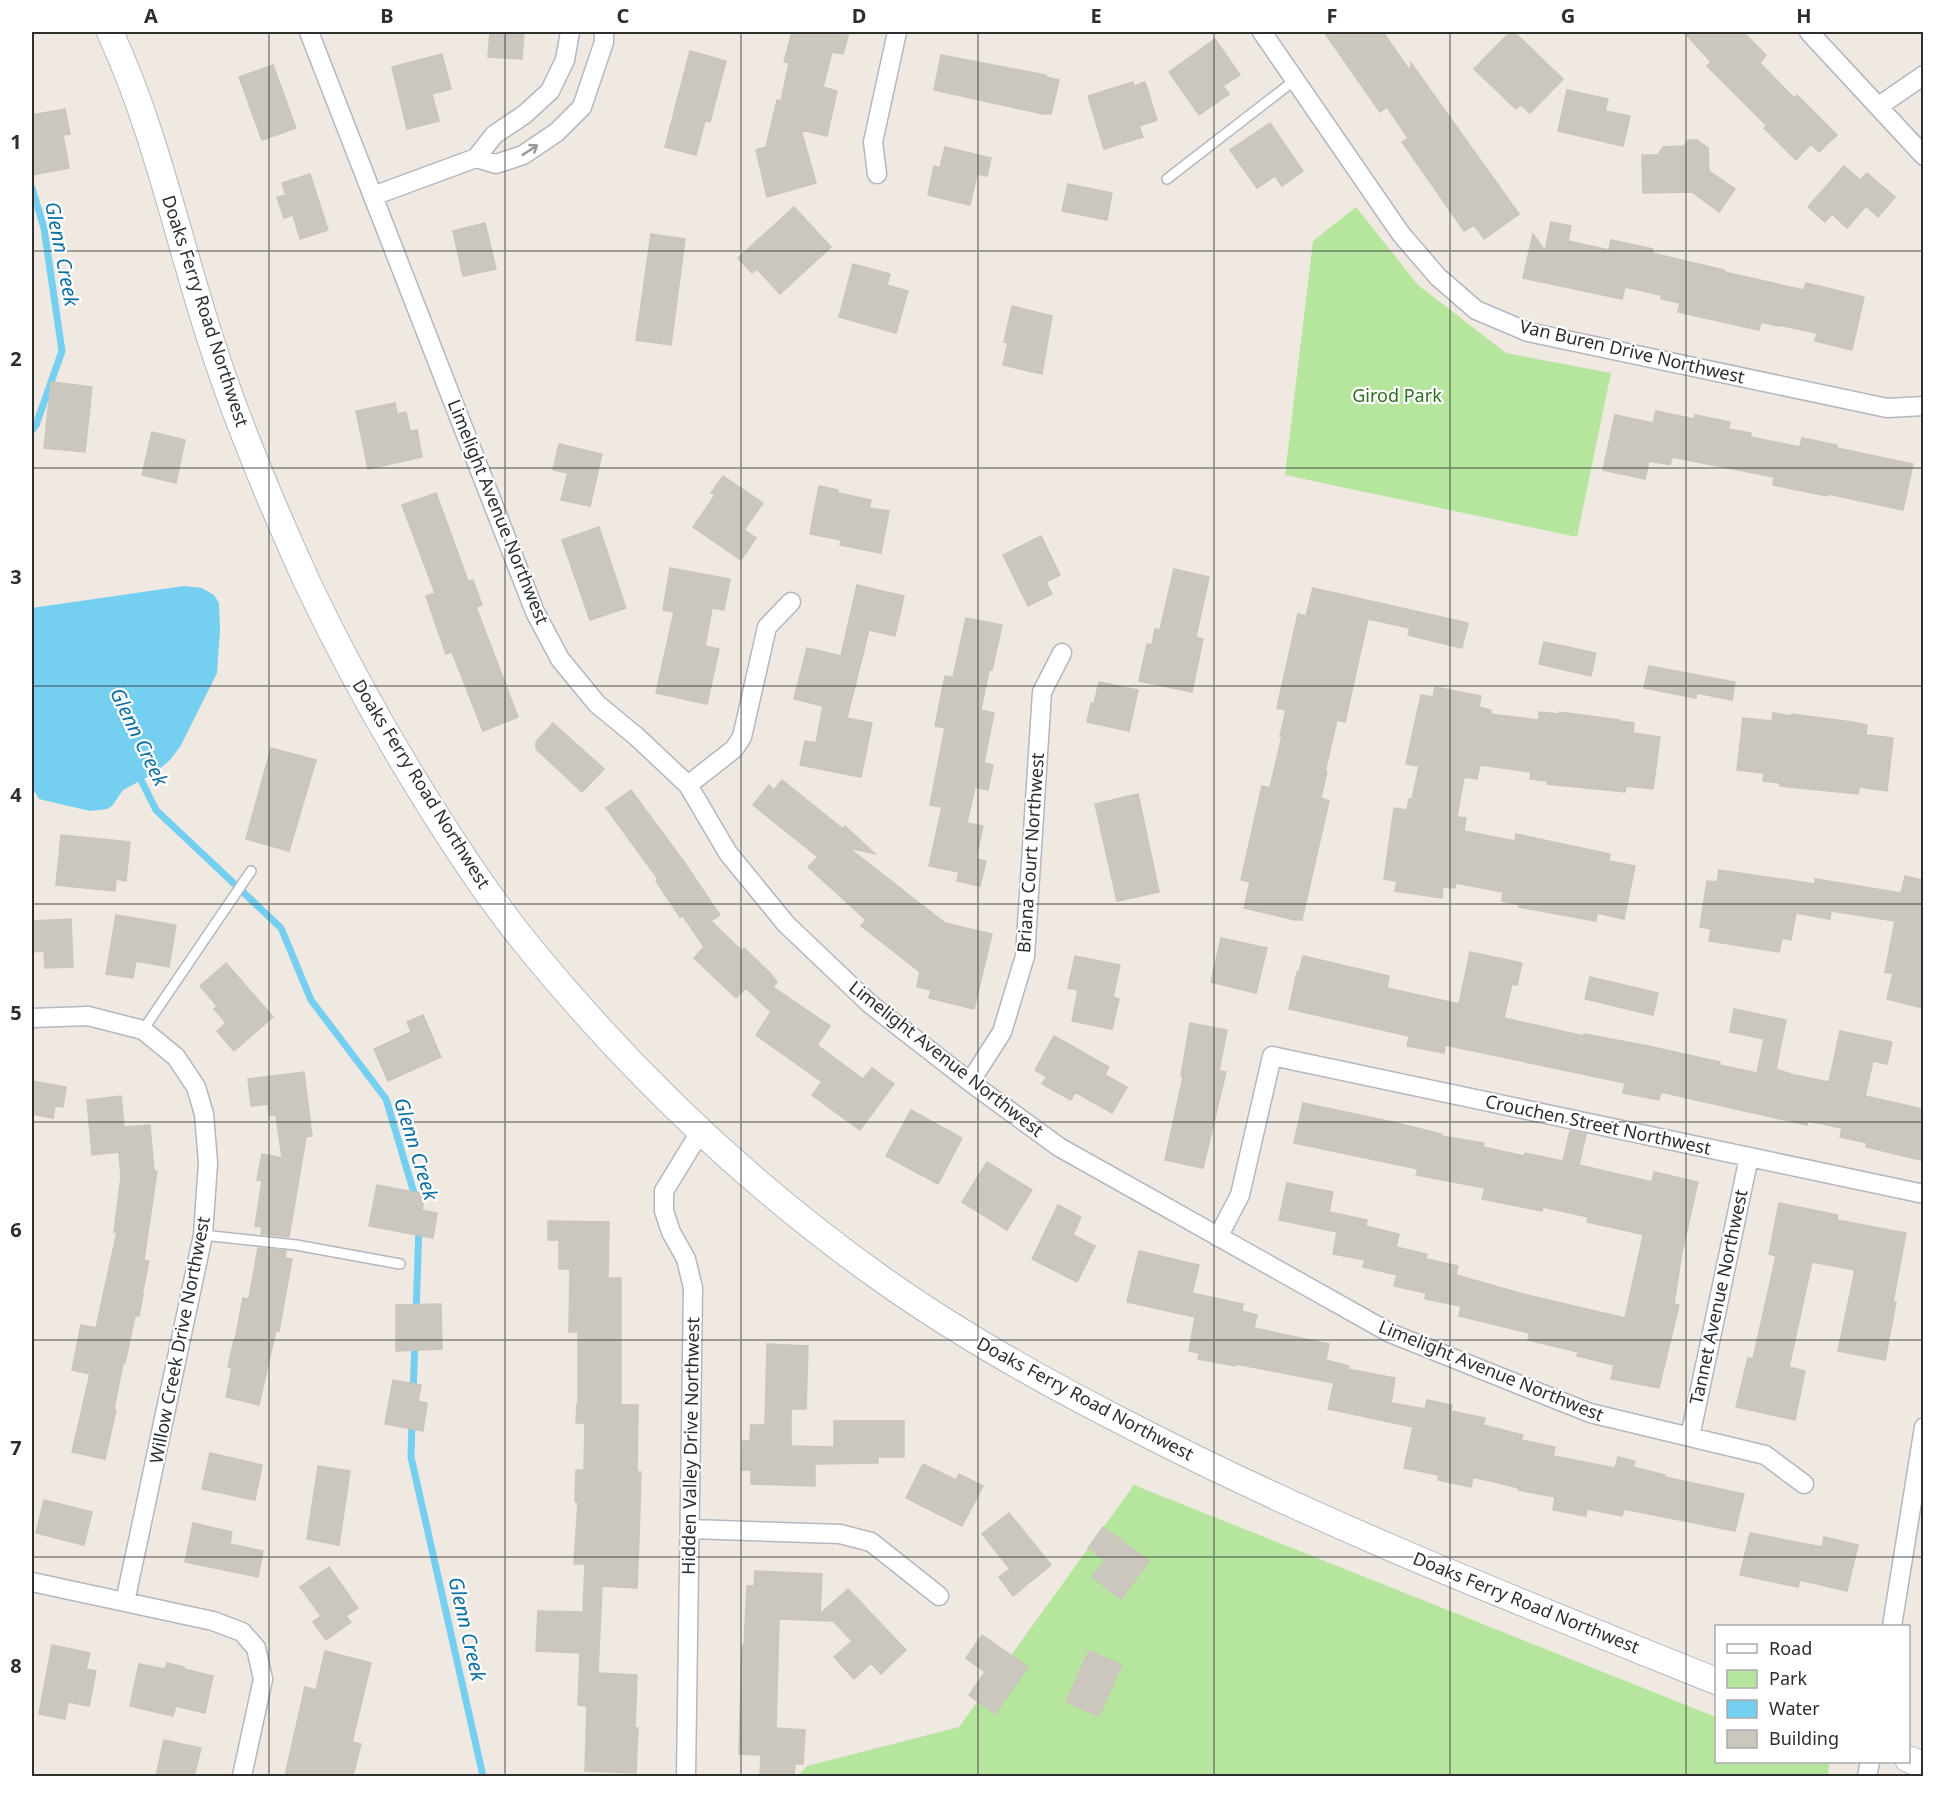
<svg xmlns="http://www.w3.org/2000/svg" width="1955" height="1808" viewBox="0 0 1955 1808" font-family="'Noto Sans',sans-serif">
<style>
.green{fill:#b6e59e}
.water{fill:#75cff0}
.lines{fill:none;stroke-linecap:round;stroke-linejoin:round}
.stream{stroke:#75cff0;stroke-width:7}
.building{fill:#cbc7bf;stroke:#cbc5ba;stroke-width:1.5}
.lane-casing{stroke:#b4b7c1;stroke-width:12}
.street-casing{stroke:#b4b7c1;stroke-width:21}
.secondary-casing{stroke:#b4b7c1;stroke-width:28}
.lane{stroke:#fff;stroke-width:9}
.street{stroke:#fff;stroke-width:18}
.secondary{stroke:#fff;stroke-width:26}
.oneway{stroke:#969696}
.grid{fill:none;stroke:#2e2e2e;stroke-width:1.5;stroke-opacity:0.55}
.labels{text-anchor:middle;stroke-width:4.5;stroke-linejoin:round;paint-order:stroke}
.street-label{font-size:18px;fill:#2e2e2e;stroke:#fff}
.park-label{font-size:18px;fill:#2c6e1b;stroke:#fff}
.water-label{font-size:20px;font-style:italic;fill:#0d6fa3;stroke:#fff}
.neatline{fill:none;stroke:#2e2e2e;stroke-width:2}
.grid-label{font-size:20px;text-anchor:middle;font-weight:bold;fill:#2e2e2e}
</style>
<rect width="100%" height="100%" fill="#efe9e1"/>
<path class="green" d="M1356 207 1418 285 1506 353 1611 373 1577 537 1285 475 1313 241Z
M1134 1485 1716 1717V1762H1829L1828 1776H798L807 1766 959 1727Z"/>
<path class="water" d="M184 586 202 588 214 595 219 603 220 630 217 673 180 747 169 761 153 774 123 790 112 806 107 809 90 811 39 799 32 787V608Z"/>
<g class="lines">
<path class="stream" d="M32 188 44 228 62 351 36 425 32 430
M137 772 156 810 281 928 311 1000 386 1099 416 1200
M416 1314 419 1226
M413 1392 415 1343
M412 1421 411 1457 483 1776"/>
</g>
<path class="building" d="M490 32H524L522 59 488 57Z
M792 32H849L843 54 832 52 823 87 837 91 827 136 801 130 816 183 767 197 756 150 766 147 777 100 781 101 789 63 784 62Z
M1324 32H1383L1410 71 1411 63 1519 214 1484 239 1474 225 1464 231 1402 142 1408 138 1387 107 1380 112Z
M1510 32H1514L1563 79 1530 113 1521 105 1516 109 1474 69Z
M1684 32H1743L1766 55 1760 63 1794 98 1797 95 1837 135 1819 152 1811 144 1796 160 1764 128 1767 126 1707 66 1711 62Z
M1215 39 1240 75 1223 86 1229 94 1199 115 1169 72Z
M690 51 726 61 710 122 705 121 696 155 665 147Z
M442 54 451 89 432 94 439 121 407 129 392 67Z
M941 55 1046 75V77L1059 80 1051 114H1043L934 90Z
M273 65 296 128 262 140 239 77Z
M1133 82 1134 86 1145 82 1157 120 1139 126 1143 137 1104 149 1088 96Z
M1567 90 1608 99 1605 111 1630 116 1623 146 1558 131Z
M65 109 70 134 63 135 69 168 32 175V115Z
M1270 123 1303 171 1282 186 1275 176 1257 188 1230 150Z
M1688 140H1697L1708 148 1709 171 1735 189 1719 212 1692 192 1643 193 1642 155H1658L1663 147 1684 146Z
M945 147 991 158 987 176 977 174 970 205 928 195 934 166 940 168Z
M1844 166 1860 180 1867 173 1895 197 1878 217 1866 206 1847 228 1832 214 1825 222 1808 207Z
M310 174 328 230 300 239 293 215 284 218 277 197 286 195 282 183Z
M1068 184 1112 193 1107 220 1062 211Z
M794 207 831 247 780 294 757 269 752 273 738 258Z
M1551 222 1571 226 1568 241 1609 250 1611 240 1653 249 1652 253 1724 270V272L1804 290 1806 283 1864 297 1852 350 1815 341 1817 333 1778 325V326L1761 322 1759 330 1678 312 1680 303 1661 299V295L1625 287 1622 299 1523 278 1533 234 1545 251Z
M485 223 496 269 463 276 453 231Z
M651 234 685 239 671 345 636 340Z
M853 264 890 274 887 285 908 291 896 333 839 317Z
M1012 306 1052 316 1042 374 1003 365 1008 343 1004 342Z
M51 382 92 387 85 452 44 448Z
M395 403 397 414 406 412 410 431 417 430 422 457 368 469 356 411Z
M1656 411 1694 419 1695 415 1730 422 1728 429 1751 433 1750 437 1800 447 1802 438 1837 445V448L1913 464 1903 510 1828 494 1827 496 1773 485 1774 477 1672 457 1670 465 1649 461 1645 479 1603 470 1615 415 1653 423Z
M152 432 185 440 176 483 142 475Z
M559 444 602 454 590 506 561 500 568 473 553 470Z
M723 476 763 503 744 530 756 538 741 560 693 527 715 495 711 493Z
M819 486 838 490V493L871 500 869 508 889 511 881 553 840 545 841 540 810 534Z
M436 493 468 581 473 580 482 605 476 607 518 717 483 731 452 652 446 654 426 596 435 593 402 505Z
M599 527 626 608 590 620 562 540Z
M1041 536 1060 575 1046 582 1052 594 1028 606 1003 555Z
M670 568 730 579 724 610 712 608 705 646 719 649 707 704 656 693 674 612 663 610Z
M1174 569 1209 577 1196 637 1203 639 1192 692 1139 681 1147 644 1152 645 1155 629 1160 630Z
M857 585 904 596 895 636 869 630 847 718 872 723 861 777 800 765 805 741 816 743 823 706 794 699 807 648 841 656Z
M1313 588 1468 623 1462 648 1408 635 1410 628 1368 619 1345 722 1337 720 1325 772H1327L1321 798 1329 801 1302 920H1295L1244 908 1250 882 1241 880 1262 786 1270 788 1282 736H1280L1286 710 1277 708 1298 614 1306 616Z
M966 618 1002 625 992 670H989L981 710 994 713 984 763 993 765 988 790 975 787 967 823 983 826 976 859 986 861 980 886 957 881 959 872 929 866 942 807 930 805 945 728 935 726 945 676 953 677Z
M1544 642 1596 653 1591 676 1539 664Z
M1649 666 1735 682 1732 700 1697 693 1696 698 1644 688Z
M1099 682 1138 690 1129 731 1087 722 1091 703 1094 704Z
M1435 687 1481 696 1479 707 1491 710 1490 714 1539 720V712L1559 714V712L1619 720V721L1634 723 1633 733 1660 737 1653 789 1626 786 1625 792 1547 784V781L1530 779 1531 772 1480 765 1477 779 1464 777 1457 817 1466 818 1464 831 1515 841 1516 834 1610 854 1609 861 1635 866 1624 919 1597 913 1596 921 1519 907V905L1502 901 1503 892 1456 883 1455 888 1443 887 1442 898 1395 891 1397 881 1384 879 1394 808 1407 810 1409 799H1412L1419 766 1406 764 1421 695 1433 697Z
M1773 713 1792 716V714L1852 722 1867 725 1866 735 1893 738 1887 791 1859 787 1858 794 1780 786V783L1763 781 1764 773 1737 770 1743 718 1772 721Z
M553 723 604 769 582 792 536 749V742Z
M271 748 316 760 289 851 246 839Z
M782 780 843 829 845 826 875 854 849 848 945 923 992 934 974 1009 929 998 931 990 917 987 920 972 861 926 866 920 808 867 818 857 753 805 769 785 774 790Z
M631 790 684 862 720 915 711 921 742 951 744 948 770 973 777 982 773 987 830 1026 817 1045 863 1079 872 1068 894 1084 860 1130 812 1095 822 1082 756 1035 771 1012 746 988 736 998 694 958 704 947 683 916 680 917 656 881 658 879 606 808Z
M1138 794 1159 892 1117 901 1095 804Z
M61 835 130 842 126 881 116 879 115 891 56 885Z
M1719 870 1815 884V879L1901 893 1905 876 1923 880V1008L1887 999 1893 973 1885 972 1895 921 1831 911 1830 919 1796 913 1791 940 1782 938 1779 952 1709 941 1711 929 1700 927 1707 881 1717 882Z
M116 915 176 925 169 967 136 961 133 978 106 974Z
M71 919 73 967 45 968 44 951 32 952V921Z
M1221 938 1267 948 1256 993 1211 982Z
M1470 952 1522 963 1517 985 1512 984 1504 1018 1584 1036V1034L1648 1046 1720 1062 1719 1065 1757 1073 1764 1039 1730 1032 1734 1009 1786 1020 1776 1069 1794 1075 1829 1082 1840 1031 1892 1042 1887 1064 1873 1061 1865 1096 1923 1109V1148L1921 1160 1866 1147 1867 1143 1840 1137 1842 1128 1807 1121V1125L1661 1092 1659 1100 1623 1093 1625 1083 1445 1045 1444 1053 1407 1046 1409 1036 1289 1009 1297 972H1299L1303 956 1389 976 1387 988 1459 1004Z
M1075 956 1120 965 1113 997 1119 999 1112 1029 1072 1021 1078 990 1068 988Z
M226 963 273 1017 234 1051 217 1031 226 1023 214 1009 217 1006 200 986Z
M1590 977 1658 993 1653 1015 1585 999Z
M423 1015 441 1057 388 1081 374 1049 411 1032 407 1022Z
M1190 1023 1227 1030 1219 1071 1226 1072 1203 1168 1165 1160 1183 1077 1181 1076Z
M1054 1036 1109 1067 1105 1075 1127 1087 1112 1113 1075 1092 1071 1100 1042 1084 1047 1077 1035 1070Z
M304 1072 312 1136 306 1137 289 1237 261 1234 262 1227 255 1226 262 1181 257 1180 262 1154 282 1158 276 1115 269 1116 268 1104 251 1106 248 1079Z
M32 1081 66 1087 63 1107 55 1106 53 1118 32 1114Z
M121 1096 124 1127 150 1125 154 1171H157L144 1260 149 1261 142 1295H143L139 1316H135L125 1363H123L114 1409 116 1410 105 1459 72 1452 90 1374 72 1370 81 1325 96 1328 117 1232H114L121 1177 119 1152 92 1155 87 1100Z
M1303 1103 1388 1121 1442 1134V1136L1484 1143 1483 1147 1524 1156 1525 1153 1563 1161 1570 1131 1586 1134 1579 1165 1652 1182 1654 1172 1698 1182 1682 1252 1674 1304 1679 1305 1659 1388 1611 1379 1614 1365 1577 1356 1578 1352 1528 1340 1529 1333 1459 1316 1461 1306 1425 1299 1426 1293 1394 1286 1397 1275 1363 1267 1365 1260 1333 1254 1337 1232 1279 1220 1287 1183 1333 1192 1329 1212 1367 1220 1366 1226 1399 1234 1396 1247 1427 1254 1426 1259 1458 1266 1456 1275 1523 1294 1625 1318 1643 1236 1641 1234 1587 1222 1588 1217 1543 1207 1542 1211 1482 1199 1485 1188 1416 1175 1418 1169 1294 1143Z
M911 1110 962 1138 938 1184 886 1156Z
M987 1162 1032 1190 1007 1230 962 1202Z
M377 1185 425 1194 422 1210 437 1213 433 1238 369 1226Z
M1779 1203 1838 1215 1837 1220 1906 1233 1893 1302H1896L1885 1360 1838 1351 1855 1270 1812 1262 1789 1367 1805 1371 1795 1420 1736 1407 1748 1358 1753 1359 1776 1256 1769 1254Z
M1058 1205 1081 1217 1073 1235 1095 1246 1077 1282 1032 1259Z
M548 1221 609 1222 608 1278H621V1405H638L637 1472H641L639 1538 637 1588 602 1586 598 1673 637 1675 635 1728H638L636 1773 585 1771 587 1706 578 1705 580 1653 536 1651 538 1611 583 1612 585 1564H574L578 1502H575L576 1470H584L585 1423H576L577 1404H578V1332H569L570 1269H559V1240H548Z
M258 1248 286 1251 285 1258 292 1259 279 1331 276 1330 259 1405 226 1397 232 1368 228 1367 234 1340H235L243 1298 249 1299Z
M1139 1251 1199 1265 1192 1293 1243 1304 1242 1311 1257 1315 1254 1328 1329 1344 1326 1360 1349 1366 1348 1369 1395 1378 1391 1403 1425 1409 1427 1400 1452 1405 1451 1411 1485 1418 1483 1425 1523 1435 1521 1440 1555 1447 1553 1456 1615 1468 1618 1457 1635 1461 1633 1467 1665 1475V1477L1744 1494 1735 1531 1624 1509 1622 1516 1587 1509 1586 1516 1553 1510 1555 1497 1518 1490 1519 1488 1473 1477 1471 1487 1438 1480V1475L1404 1468 1413 1427 1328 1409 1334 1383 1236 1364 1235 1366 1198 1359 1199 1353 1189 1351 1195 1317 1127 1302Z
M441 1304 442 1349 396 1351V1305Z
M767 1344 808 1346 806 1409H791V1446L834 1447V1421H904V1457H878V1463L815 1464V1486L751 1484V1470H742L743 1441H750L751 1425H765Z
M393 1380 421 1385 418 1401 427 1403 423 1431 385 1424Z
M210 1453 262 1465 255 1500 202 1489Z
M923 1464 956 1480 959 1474 983 1486 962 1526 906 1498Z
M318 1466 350 1471 339 1545 307 1539Z
M44 1500 92 1512 84 1545 36 1533Z
M1009 1513 1051 1565 1013 1596 999 1577 1010 1569 982 1534Z
M193 1523 232 1532 230 1544 263 1551 258 1577 185 1562Z
M1103 1527 1149 1561 1121 1599 1092 1577 1105 1560 1088 1548Z
M1750 1533 1822 1547 1824 1537 1858 1545 1847 1591 1800 1580 1798 1587 1740 1575Z
M329 1567 358 1608 346 1616 351 1622 326 1640 313 1622 321 1616 300 1587Z
M755 1571 822 1574 820 1614 848 1589 906 1650 881 1674 871 1663 854 1679 834 1657 852 1641 833 1621 779 1619 776 1728 805 1730 803 1764H795L794 1776H760L761 1755 739 1754 742 1645H744L747 1586H754Z
M982 1635 1028 1667 995 1714 969 1695 985 1672 966 1658Z
M52 1645 90 1653 86 1669 96 1671 89 1706 68 1702 65 1719 39 1714Z
M325 1651 371 1663 352 1742 361 1744 353 1776H285L305 1687 316 1690Z
M1089 1651 1122 1665 1099 1716 1066 1702Z
M167 1663 184 1667V1669L213 1676 205 1713 176 1706 173 1716 130 1706 139 1664 165 1669Z
M164 1740 201 1748 194 1776H156Z"/>
<g class="lines">
<g class="lane-casing">
<path id="lane" d="M1167 179 1295 80
M143 1030 251 871
M203 1235 296 1245 400 1264"/>
</g>
<g class="street-casing">
<path id="street" d="M309 32 535 612 560 659 597 704 637 737 688 785 728 853 786 924 870 1004 970 1082 1059 1147 1390 1333 1590 1413 1765 1455 1804 1484
M1262 32 1401 234 1438 277 1476 310 1528 332 1887 408 1924 406
M1809 32 1924 156
M1879 106 1924 75
M476 158 496 164 523 155 557 132 582 107 604 42V32
M476 158 494 135 525 114 550 91 565 60 570 32
M877 174 873 142 897 32
M373 196 476 158
M688 785 734 749 742 737 767 627 791 602
M32 1018 88 1016 143 1030 176 1057 196 1087 204 1114 208 1163 203 1235 125 1602
M970 1082 1002 1032 1025 956 1042 692 1062 653
M1218 1237 1240 1195 1272 1056 1924 1194
M1690 1437 1749 1157
M691 1529 840 1534 871 1542 939 1596
M32 1582 213 1621 242 1632 256 1648 263 1679 242 1776
M1892 1626 1924 1427
M686 1776 693 1288 686 1259 671 1232 664 1211V1191L700 1132
M1867 1776 1870 1762"/>
</g>
<g class="secondary-casing">
<path id="secondary" d="M110 32C156 132 178 240 212 344 238 425 272 505 307 582 342 656 381 727 424 796 456 848 490 899 528 946 631 1072 750 1186 883 1280 962 1336 1048 1384 1135 1428 1323 1525 1520 1602 1716 1681
M1908 1759 1924 1765"/>
</g>
<use href="#lane" class="lane"/>
<use href="#street" class="street"/>
<use href="#secondary" class="secondary"/>
</g>
<defs><path id="oneway-shaft" d="M-6 0H5M1.5-3L5.5 0L1.5 3" fill="none" stroke-width="1.6" stroke-linecap="round" stroke-linejoin="round" transform="scale(1.5)"/></defs>
<use class="oneway" href="#oneway-shaft" transform="translate(530 150) rotate(-33)"/>
<path class="grid" d="M269 32V1776M505 32V1776M741 32V1776M978 32V1776M1214 32V1776M1450 32V1776M1686 32V1776M32 251H1924M32 468H1924M32 686H1924M32 904H1924M32 1122H1924M32 1340H1924M32 1557H1924"/>
<g class="labels">
<g class="street-label">
<text transform="translate(205 311) rotate(72)" y="6">Doaks Ferry Road Northwest</text>
<text transform="translate(1632 352) rotate(13)" y="6">Van Buren Drive Northwest</text>
<text transform="translate(498 512) rotate(68)" y="6">Limelight Avenue Northwest</text>
<text transform="translate(421 784) rotate(58)" y="6">Doaks Ferry Road Northwest</text>
<text transform="translate(1031 853) rotate(-86)" y="6">Briana Court Northwest</text>
<text transform="translate(946 1059) rotate(38)" y="6">Limelight Avenue Northwest</text>
<text transform="translate(1598 1125) rotate(12)" y="6">Crouchen Street Northwest</text>
<text transform="translate(1719 1297) rotate(-78)" y="6">Tannet Avenue Northwest</text>
<text transform="translate(180 1340) rotate(-79)" y="6">Willow Creek Drive Northwest</text>
<text transform="translate(1491 1371) rotate(22)" y="6">Limelight Avenue Northwest</text>
<text transform="translate(1085 1399) rotate(28)" y="6">Doaks Ferry Road Northwest</text>
<text transform="translate(691 1446) rotate(-89)" y="6">Hidden Valley Drive Northwest</text>
<text transform="translate(1526 1603) rotate(22)" y="6">Doaks Ferry Road Northwest</text>
</g>
<g class="park-label">
<text x="1397" y="402">Girod Park</text>
</g>
<g class="water-label">
<text transform="translate(62 254) rotate(79)" y="7">Glenn Creek</text>
<text transform="translate(139 737) rotate(64)" y="7">Glenn Creek</text>
<text transform="translate(416 1149) rotate(73)" y="7">Glenn Creek</text>
<text transform="translate(467 1629) rotate(77)" y="7">Glenn Creek</text>
</g>
</g>
<rect width="1955" height="1808" fill="none" stroke="#ffffff" stroke-width="66"/>
<rect x="1715" y="1625" width="195" height="138" fill="#ffffff" stroke="#ababab" stroke-width="1.5"/>
<rect x="1727" y="1644" width="30" height="9" fill="#ffffff" stroke="#ababab" stroke-width="1.5"/>
<text x="1769" y="1655" font-size="18" fill="#2e2e2e">Road</text>
<rect x="1727" y="1670" width="30" height="18" fill="#b6e59e" stroke="#ababab" stroke-width="1.5"/>
<text x="1769" y="1685" font-size="18" fill="#2e2e2e">Park</text>
<rect x="1727" y="1700" width="30" height="18" fill="#75cff0" stroke="#ababab" stroke-width="1.5"/>
<text x="1769" y="1715" font-size="18" fill="#2e2e2e">Water</text>
<rect x="1727" y="1730" width="30" height="18" fill="#cbc7bf" stroke="#ababab" stroke-width="1.5"/>
<text x="1769" y="1745" font-size="18" fill="#2e2e2e">Building</text>
<rect x="33" y="33" width="1889" height="1742" class="neatline"/>
<g class="grid-label">
<text x="151" y="23">A</text>
<text x="387" y="23">B</text>
<text x="623" y="23">C</text>
<text x="859" y="23">D</text>
<text x="1096" y="23">E</text>
<text x="1332" y="23">F</text>
<text x="1568" y="23">G</text>
<text x="1804" y="23">H</text>
<text x="16" y="149">1</text>
<text x="16" y="366">2</text>
<text x="16" y="584">3</text>
<text x="16" y="802">4</text>
<text x="16" y="1020">5</text>
<text x="16" y="1237">6</text>
<text x="16" y="1455">7</text>
<text x="16" y="1673">8</text>
</g>
</svg>
